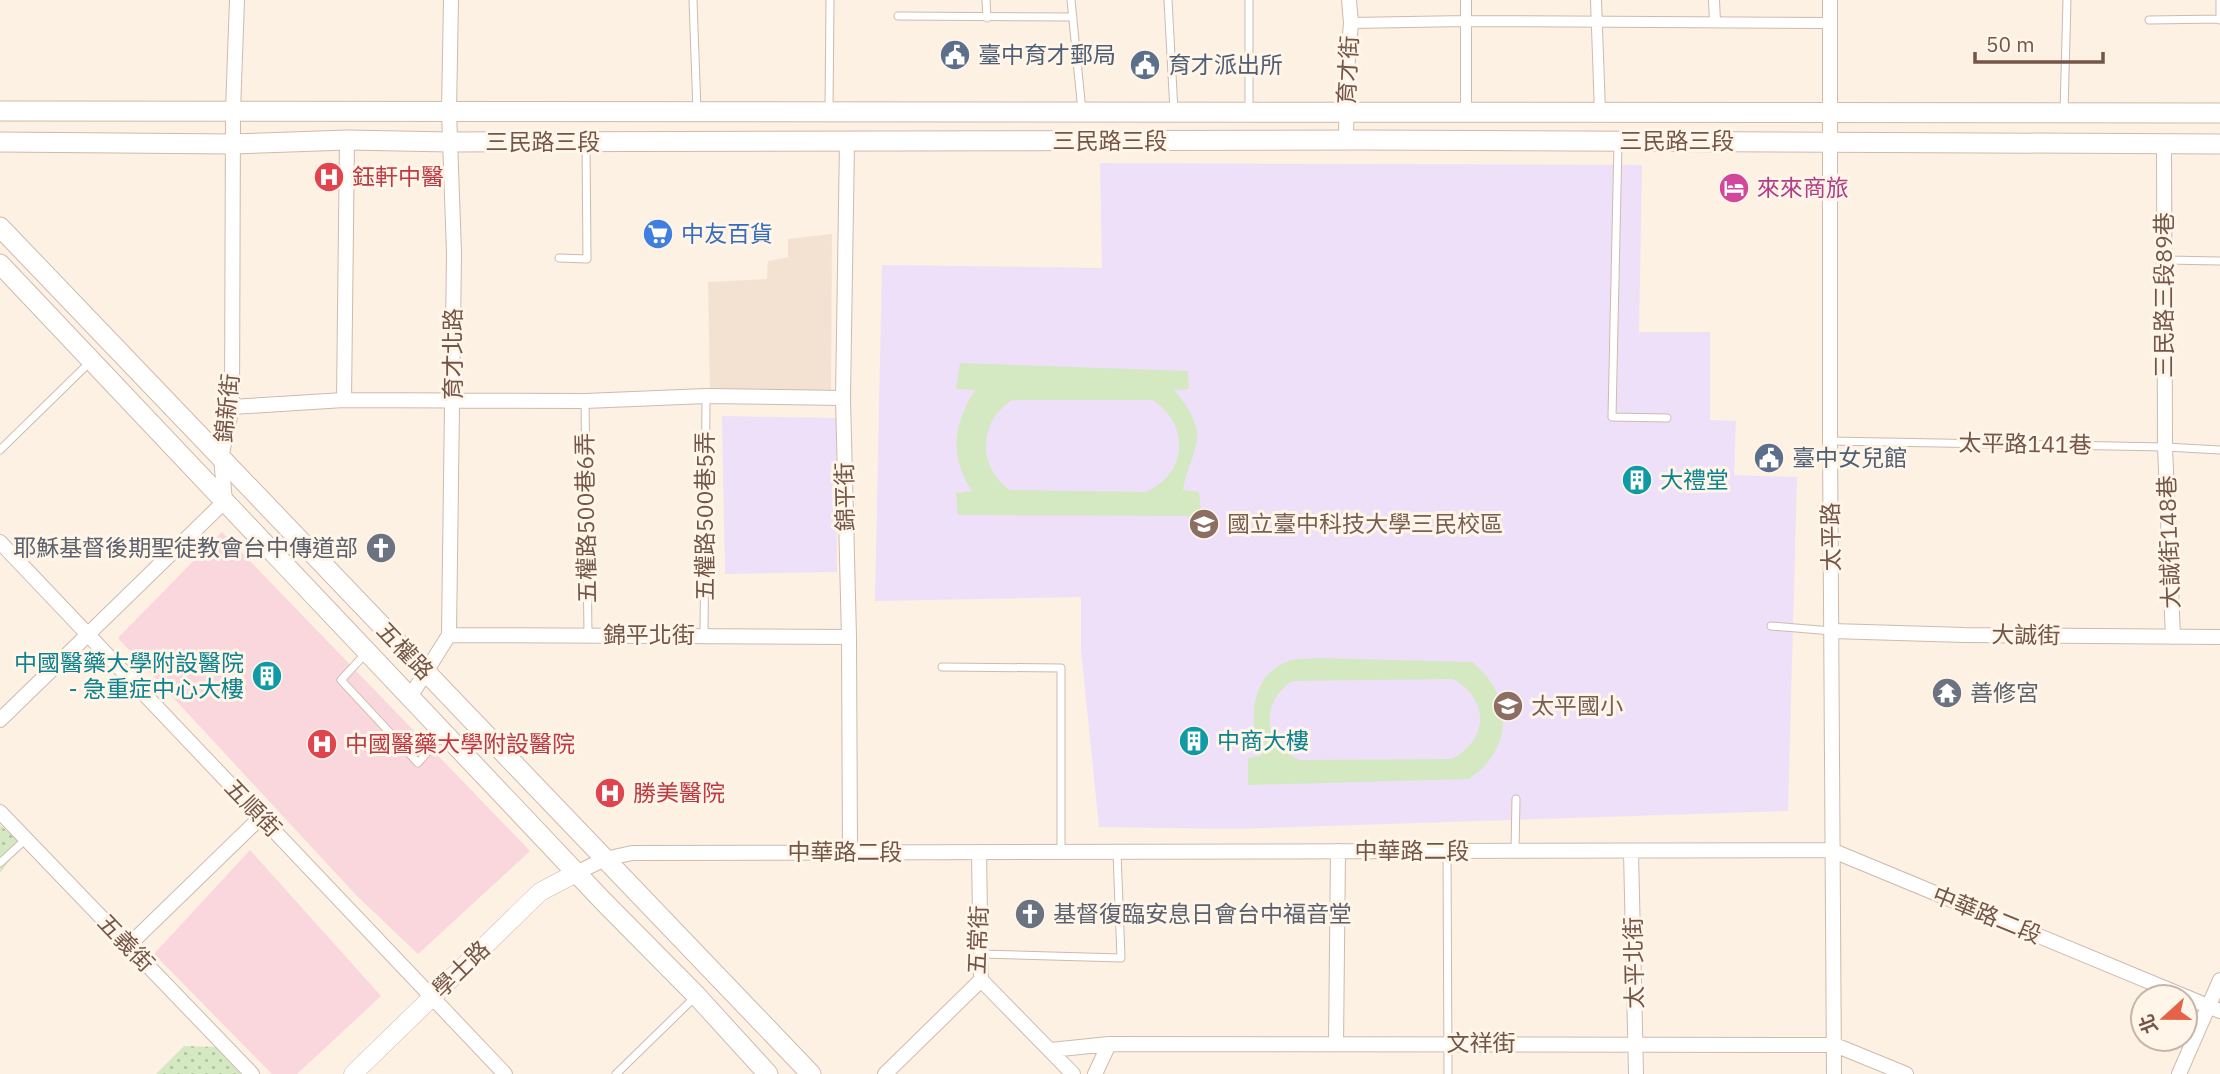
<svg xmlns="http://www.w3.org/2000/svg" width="2220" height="1074" viewBox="0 0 2220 1074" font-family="'IBM Plex Sans','Noto Sans TC',sans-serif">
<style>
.residential{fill:#f3e2d2}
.education{fill:#eee0f8}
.medical{fill:#fad6dd}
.green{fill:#d4e9c2;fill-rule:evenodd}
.park{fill:url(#park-dots)}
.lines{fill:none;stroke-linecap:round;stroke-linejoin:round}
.service-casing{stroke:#cfbaad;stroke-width:9}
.pedestrian-casing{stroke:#cfbaad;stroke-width:12}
.minor-casing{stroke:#cfbaad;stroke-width:16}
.tertiary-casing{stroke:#cfbaad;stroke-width:19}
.secondary-casing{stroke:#d2b9aa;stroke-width:21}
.service{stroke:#fff;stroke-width:7}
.pedestrian{stroke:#fff;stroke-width:10}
.minor{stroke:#fff;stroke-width:14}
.tertiary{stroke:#fff;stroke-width:18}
.secondary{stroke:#fff;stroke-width:19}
.labels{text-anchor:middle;stroke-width:6;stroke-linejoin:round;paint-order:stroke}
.service-label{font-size:23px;fill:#4e5e75;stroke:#fff5e9;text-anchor:start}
.street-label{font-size:23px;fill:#745649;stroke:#fff5e9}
.health-label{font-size:23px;fill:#be3a42;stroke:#fff5e9;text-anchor:start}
.hotel-label{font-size:23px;fill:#b23c85;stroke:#fff5e9;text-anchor:start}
.shop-label{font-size:23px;fill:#366cbe;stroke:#fff5e9;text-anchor:start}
.culture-label{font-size:23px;fill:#0d838f;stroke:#fff5e9;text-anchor:start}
.education-label{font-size:23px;fill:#785e54;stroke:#fff5e9;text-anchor:start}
.worship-label{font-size:23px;fill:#5b616d;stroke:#fff5e9;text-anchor:start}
</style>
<defs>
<pattern id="park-dots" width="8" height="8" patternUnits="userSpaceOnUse" patternTransform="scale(1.75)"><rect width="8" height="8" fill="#d4e9c2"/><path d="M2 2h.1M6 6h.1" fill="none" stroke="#b1c0a0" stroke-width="1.8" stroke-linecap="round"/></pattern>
</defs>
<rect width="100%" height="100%" fill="#fcf1e3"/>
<path class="residential" d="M832 234 831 396 710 395 708 282 767 279 768 261 788 257V239Z"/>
<path class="education" d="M1100 163 1642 165 1639 332H1710V420L1736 421 1734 475 1797 477 1788 811 1234 829 1099 827 1081 650V597L875 601 882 265 1102 268Z
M722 416 836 418 837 572 725 574Z"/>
<path class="medical" d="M222 532 530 851 418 954 357 896 118 638Z
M250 850 381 996 297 1074H272L154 954Z"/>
<path class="green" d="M960 363 1188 371 1189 389 1174 390C1185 402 1200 424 1197 441 1194 458 1185 473 1183 490L1199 492 1202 516 958 515 956 493 972 491C949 456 953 425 975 390L956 389ZM1012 400H1153C1190 425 1188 473 1146 492L1010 490C977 467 978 422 1012 400Z
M1317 658 1472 662C1514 695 1514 749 1469 779L1248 785V758L1262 755C1247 723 1250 674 1289 661 1298 658 1308 659 1317 658ZM1453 679C1490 699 1489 741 1451 759L1300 760C1263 745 1259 703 1292 681Z"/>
<path class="park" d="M0 825 22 844 0 873Z
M184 1046 216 1047 241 1074H156Z"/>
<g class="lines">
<g class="service-casing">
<path id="service" d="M693 0 697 111
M986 0 987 18
M1071 0 1082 111
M1168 0 1174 111
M1249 0V111
M2220 0V20
M898 16 1073 17
M2149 20 2220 19
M829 110 830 0
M2064 111 2067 0
M1618 142 1612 417 1667 418
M559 258 587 259 586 143
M2165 260 2220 261
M585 401 588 635
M1830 441 2165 447 2220 450
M0 450 91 361
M1771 626 1832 631
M704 635 706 396
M367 652 341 680 418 763 442 735
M942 667 1061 668V851
M1447 851 1448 1074
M1515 851 1516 799
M0 863 26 839
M981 954 1121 958 1117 852
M616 1074 696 996"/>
</g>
<g class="pedestrian-casing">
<path id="pedestrian" d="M1596 0 1600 112
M1714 0 1715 22
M1351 23 1466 21 1830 23
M1466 112V0"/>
</g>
<g class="minor-casing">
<path id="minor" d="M1830 0V441L1834 1074
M1346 141 1347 71 1351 23 1349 0
M847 142 843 398 849 637 850 852
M2164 144 2165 447 2173 637
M344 400 347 140
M232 407 344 400 585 401 706 396 843 398
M0 542 505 1074
M1832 631 1964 635 2220 637
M449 635 849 637
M410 697 449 635 454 253 449 111 451 0
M0 720 225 501 221 458 232 407 233 111 237 0
M0 812 252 1074
M1631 851 1636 1074
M576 873 605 859 632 853 1831 850 2220 1011
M129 945 261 817
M981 980 1073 1074
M1336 1044 1338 851
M1051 1050 1109 1044 1835 1045 1906 1074
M885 1074 981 980 979 852
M1095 1074 1109 1044
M2179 1074 2220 980"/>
</g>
<g class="tertiary-casing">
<path id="tertiary" d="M353 1074 540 892 576 873"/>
</g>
<g class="secondary-casing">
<path id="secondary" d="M0 111 2220 113
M0 142 233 144 347 140 450 142 1363 140 2220 144
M0 227 811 1074
M0 264 602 900 696 995 768 1074"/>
</g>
<use href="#service" class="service"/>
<use href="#pedestrian" class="pedestrian"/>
<use href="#minor" class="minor"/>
<use href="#tertiary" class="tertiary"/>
<use href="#secondary" class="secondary"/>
</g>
<defs>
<g id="civic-disc" transform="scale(1.575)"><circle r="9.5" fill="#5c6f8a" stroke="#fff5e9"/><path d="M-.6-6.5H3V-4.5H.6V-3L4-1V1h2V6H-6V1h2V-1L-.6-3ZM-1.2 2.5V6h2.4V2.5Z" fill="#fff"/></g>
<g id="hospital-disc" transform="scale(1.575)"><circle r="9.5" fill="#e0444e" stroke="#fff5e9"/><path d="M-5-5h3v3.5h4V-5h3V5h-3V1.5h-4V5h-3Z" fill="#fff"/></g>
<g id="hotel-disc" transform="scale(1.575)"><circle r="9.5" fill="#d1479c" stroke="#fff5e9"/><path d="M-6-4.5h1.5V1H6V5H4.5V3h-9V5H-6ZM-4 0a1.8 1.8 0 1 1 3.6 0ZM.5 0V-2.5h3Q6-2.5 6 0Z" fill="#fff"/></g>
<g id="supermarket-disc" transform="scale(1.575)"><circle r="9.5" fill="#3f7fe0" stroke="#fff5e9"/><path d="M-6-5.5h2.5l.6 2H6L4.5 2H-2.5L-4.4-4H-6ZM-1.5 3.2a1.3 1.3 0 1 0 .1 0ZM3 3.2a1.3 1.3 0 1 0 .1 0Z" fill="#fff"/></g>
<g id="building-disc" transform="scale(1.575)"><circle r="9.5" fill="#0f9aa8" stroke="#fff5e9"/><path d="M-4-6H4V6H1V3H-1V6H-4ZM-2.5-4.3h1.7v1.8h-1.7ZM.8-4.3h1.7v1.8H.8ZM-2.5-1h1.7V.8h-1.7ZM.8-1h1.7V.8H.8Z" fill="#fff"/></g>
<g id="university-disc" transform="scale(1.575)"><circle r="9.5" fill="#8d6e63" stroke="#fff5e9"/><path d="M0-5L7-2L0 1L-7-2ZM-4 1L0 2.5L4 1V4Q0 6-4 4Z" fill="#fff"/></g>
<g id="church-disc" transform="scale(1.575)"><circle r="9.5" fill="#6b7280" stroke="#fff5e9"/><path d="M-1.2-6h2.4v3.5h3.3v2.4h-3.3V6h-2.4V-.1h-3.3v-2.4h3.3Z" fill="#fff"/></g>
<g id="temple-disc" transform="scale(1.575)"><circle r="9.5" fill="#6b7280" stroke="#fff5e9"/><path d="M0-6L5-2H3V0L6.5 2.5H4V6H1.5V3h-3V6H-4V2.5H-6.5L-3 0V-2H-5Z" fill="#fff"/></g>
<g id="school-disc" transform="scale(1.575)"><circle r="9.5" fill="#8d6e63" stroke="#fff5e9"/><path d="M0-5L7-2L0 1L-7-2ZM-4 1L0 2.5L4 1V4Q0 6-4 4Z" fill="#fff"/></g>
</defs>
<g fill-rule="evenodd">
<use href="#civic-disc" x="955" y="55"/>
<use href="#civic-disc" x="1145" y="65"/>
<use href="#hospital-disc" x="329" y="177"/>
<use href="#hotel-disc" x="1734" y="188"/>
<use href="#supermarket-disc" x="658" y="234"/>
<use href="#civic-disc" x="1769" y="458"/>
<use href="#building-disc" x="1637" y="480"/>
<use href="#university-disc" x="1204" y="524"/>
<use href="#church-disc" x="381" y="548"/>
<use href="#building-disc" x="267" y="676"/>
<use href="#temple-disc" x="1947" y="693"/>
<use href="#school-disc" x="1508" y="706"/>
<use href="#building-disc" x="1194" y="741"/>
<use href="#hospital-disc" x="322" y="744"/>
<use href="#hospital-disc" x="610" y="793"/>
<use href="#church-disc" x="1030" y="914"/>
</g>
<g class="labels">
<g class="service-label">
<text x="978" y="63">臺中育才郵局</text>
<text x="1168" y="73">育才派出所</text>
<text x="1792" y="466">臺中女兒館</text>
</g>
<g class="street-label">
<text transform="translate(1348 70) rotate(-87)" y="8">育才街</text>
<text x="1110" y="149">三民路三段</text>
<text x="1677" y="149">三民路三段</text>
<text x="543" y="150">三民路三段</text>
<text transform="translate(2164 295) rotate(-90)" y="8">三民路三段89巷</text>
<text transform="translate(453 354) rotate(-90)" y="8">育才北路</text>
<text transform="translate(227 408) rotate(-84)" y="8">錦新街</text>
<text transform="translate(2025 444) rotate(1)" y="8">太平路141巷</text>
<text transform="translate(845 497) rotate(-91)" y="8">錦平街</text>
<text transform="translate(705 516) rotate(-90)" y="8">五權路500巷5弄</text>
<text transform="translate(586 518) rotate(-91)" y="8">五權路500巷6弄</text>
<text transform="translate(1831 537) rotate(-91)" y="8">太平路</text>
<text transform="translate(2169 542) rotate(-92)" y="8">大誠街148巷</text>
<text x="649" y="643">錦平北街</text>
<text transform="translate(2026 635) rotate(1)" y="8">大誠街</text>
<text transform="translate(405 651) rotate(46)" y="8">五權路</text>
<text transform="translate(253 808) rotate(46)" y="8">五順街</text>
<text x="1412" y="859">中華路二段</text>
<text x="845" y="860">中華路二段</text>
<text transform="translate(1987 915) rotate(22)" y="8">中華路二段</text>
<text transform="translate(978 940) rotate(-88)" y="8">五常街</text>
<text transform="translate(126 943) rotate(46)" y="8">五義街</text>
<text transform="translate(1634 963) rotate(-91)" y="8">太平北街</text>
<text transform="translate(461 969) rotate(-44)" y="8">學士路</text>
<text x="1481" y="1051">文祥街</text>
</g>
<g class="health-label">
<text x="352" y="185">鈺軒中醫</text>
<text x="345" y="752">中國醫藥大學附設醫院</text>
<text x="633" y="801">勝美醫院</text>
</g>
<g class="hotel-label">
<text x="1757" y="196">來來商旅</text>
</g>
<g class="shop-label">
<text x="681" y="242">中友百貨</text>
</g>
<g class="culture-label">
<text x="1660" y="488">大禮堂</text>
<text x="244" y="671" text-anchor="end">中國醫藥大學附設醫院<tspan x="244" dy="26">- 急重症中心大樓</tspan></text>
<text x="1217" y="749">中商大樓</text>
</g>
<g class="education-label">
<text x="1227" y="532">國立臺中科技大學三民校區</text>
<text x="1531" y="714">太平國小</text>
</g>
<g class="worship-label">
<text x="358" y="556" text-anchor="end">耶穌基督後期聖徒教會台中傳道部</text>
<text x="1970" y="701">善修宮</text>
<text x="1053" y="922">基督復臨安息日會台中福音堂</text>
</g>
</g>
<g transform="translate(2164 1018) rotate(249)"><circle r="33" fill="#fff5e9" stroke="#c7b5a9" stroke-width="2"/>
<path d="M0-5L12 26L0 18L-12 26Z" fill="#e56349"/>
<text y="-10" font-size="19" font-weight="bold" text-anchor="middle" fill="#745649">北</text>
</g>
<path d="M1975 52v10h128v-10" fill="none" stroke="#745649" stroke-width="3.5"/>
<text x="1986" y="52" font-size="21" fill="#745649" stroke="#fff5e9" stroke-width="5" paint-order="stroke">50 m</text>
</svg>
